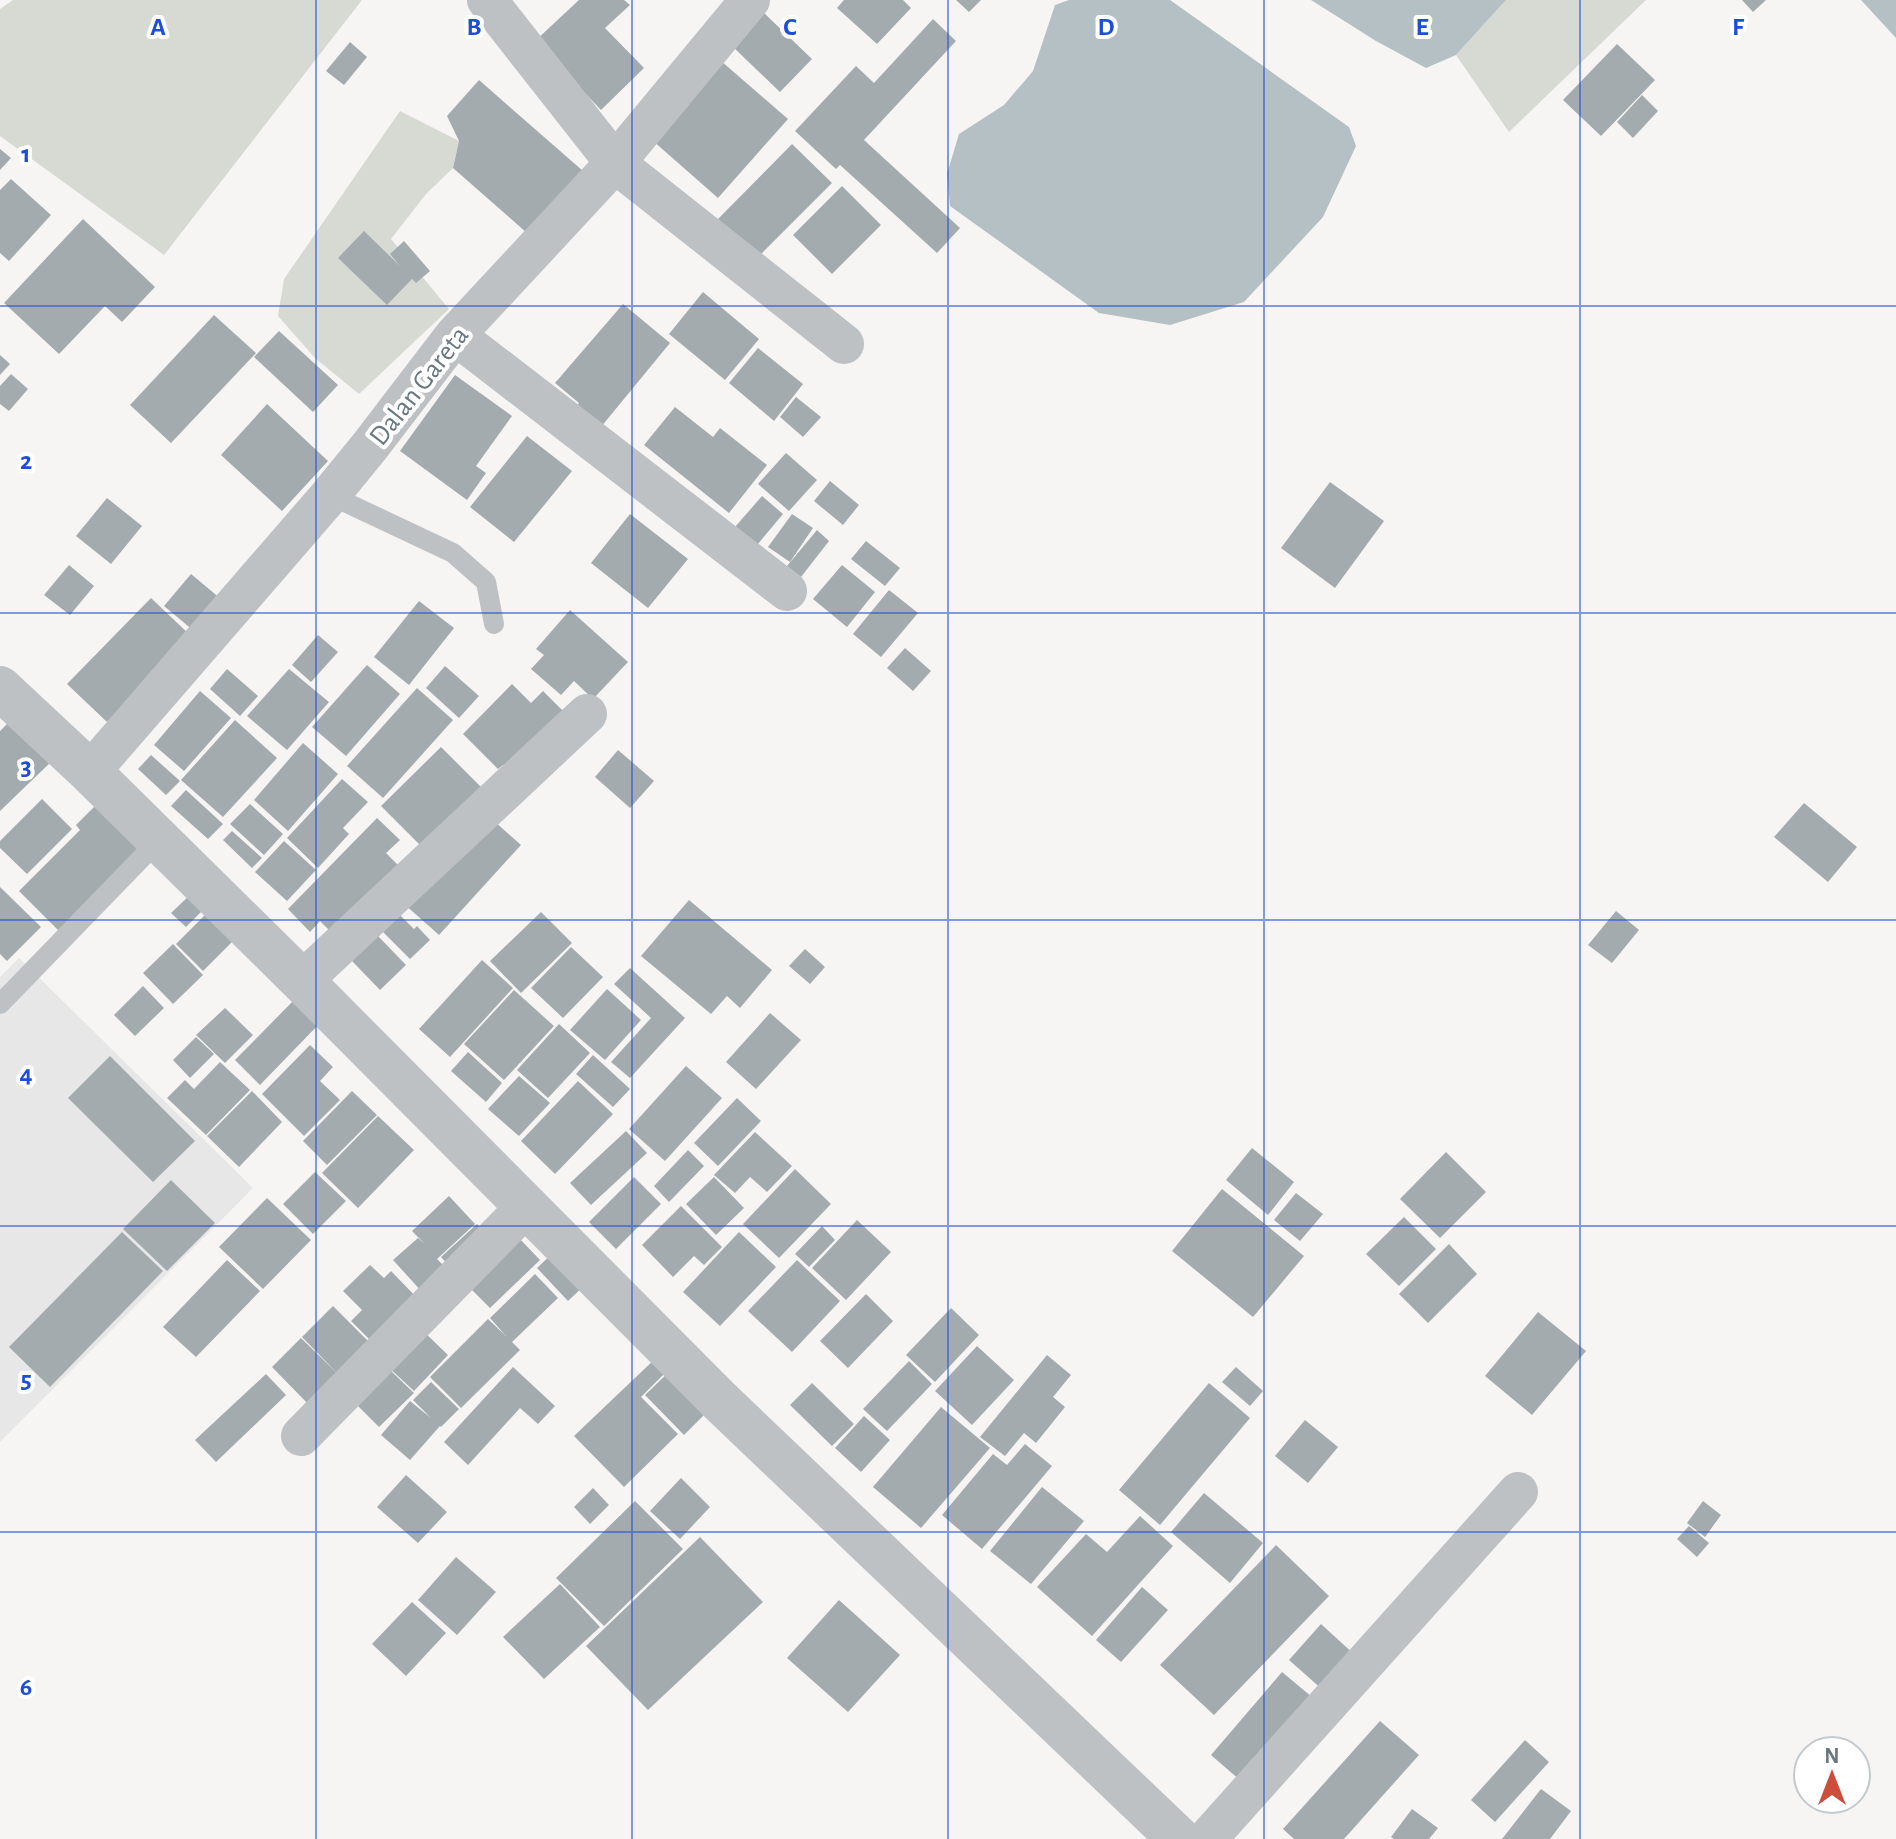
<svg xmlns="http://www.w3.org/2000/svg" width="1896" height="1839" viewBox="0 0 1896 1839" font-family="'Alegreya Sans',sans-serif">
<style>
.built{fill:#e6e7e6}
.green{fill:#d6dad3}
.water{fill:#b4c0c3}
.building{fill:#a3abaf}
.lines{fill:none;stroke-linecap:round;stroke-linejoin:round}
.service{stroke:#bdc1c4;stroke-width:20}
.minor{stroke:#bdc1c4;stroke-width:40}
.tertiary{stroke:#bdc1c4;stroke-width:44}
.grid{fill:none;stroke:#1d4ed8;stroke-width:2;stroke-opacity:0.55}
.labels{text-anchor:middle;stroke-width:8;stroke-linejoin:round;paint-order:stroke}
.street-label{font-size:28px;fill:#687880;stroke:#fff}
.grid-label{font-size:26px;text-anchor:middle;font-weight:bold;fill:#1d4ed8;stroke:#fff;stroke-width:8;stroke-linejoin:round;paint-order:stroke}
</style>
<rect width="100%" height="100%" fill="#f6f5f3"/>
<path class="built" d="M19 958 253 1188 0 1442V977Z"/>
<path class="green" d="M13 0H362L164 255 0 136V9Z
M1506 0H1646L1509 132 1456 55Z
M400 111 459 141 453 168 426 194 391 239 449 309 359 394 315 358 278 316 284 279Z"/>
<path class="water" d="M1069 0H1170L1349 127 1356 146 1323 217 1244 302 1170 325 1099 313 950 206 947 174 959 134 1004 105 1033 71 1055 5Z
M1311 0H1506L1456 55 1426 68 1376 41Z
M1861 0H1896V38Z"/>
<path class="building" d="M579 0H624L630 5 605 28 644 68 601 110 535 41Z
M844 0H903L911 8 877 44 837 8Z
M956 0H981L969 12Z
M1742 0H1766L1753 12Z
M764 13 812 59 780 92 732 46Z
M933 19 956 41 864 140 960 228 937 253 840 165 836 169 795 131 856 66 874 83Z
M350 42 367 57 344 85 326 71Z
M1617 44 1655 80 1601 136 1563 100Z
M713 54 788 119 718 198 644 133Z
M479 80 583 171 527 233 453 168 459 141 447 116Z
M1642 95 1658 111 1633 138 1617 122Z
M792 144 832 183 758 257 718 219Z
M0 149 11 158 0 170Z
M11 179 51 215 9 261 0 253V190Z
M842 186 881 225 832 274 793 235Z
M83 219 155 287 122 322 105 306 59 354 4 303Z
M364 231 400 266 390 254 404 241 430 271 416 283 412 279 387 305 338 258Z
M703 292 759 339 725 380 669 334Z
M623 304 670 343 596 433 571 412 579 403 555 383Z
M214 315 256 353 171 443 130 405Z
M279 331 338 385 313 412 254 357Z
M758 348 803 384 774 421 729 383Z
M0 355 10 364 0 375Z
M11 374 28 389 9 411 0 404V386Z
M455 375 512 416 476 466 486 473 467 500 400 451Z
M796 397 821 417 803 437 780 417Z
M267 404 328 461 282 511 221 455Z
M675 407 713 437 720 428 767 465 729 513 644 445Z
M527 436 572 471 514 542 470 507Z
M786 453 817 480 789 511 758 484Z
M830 481 859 505 843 525 814 501Z
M1330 482 1384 521 1335 588 1281 548Z
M762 496 783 514 757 545 735 527Z
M107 498 142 526 111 564 76 536Z
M630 514 688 559 648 608 591 563Z
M792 514 813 528 790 562 768 547Z
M817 530 829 541 801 577 787 566Z
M866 541 900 568 885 586 851 559Z
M69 565 94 586 70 615 44 595Z
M842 565 875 592 847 627 813 599Z
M191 574 221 599 194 631 164 606Z
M889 590 918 613 881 657 853 634Z
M151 598 190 635 107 722 67 684Z
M419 601 454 628 409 685 374 657Z
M570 610 628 662 593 699 574 681 561 695 531 669 544 655 536 649Z
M318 635 338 652 311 682 292 665Z
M905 648 931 671 913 691 887 668Z
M367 665 400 694 346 756 312 727Z
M445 666 479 696 459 718 426 688Z
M227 669 258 696 240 716 210 689Z
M289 669 329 702 287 750 247 716Z
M512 684 531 703 543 691 572 720 515 777 503 765 498 769 463 734Z
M417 688 453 720 383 798 347 766Z
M200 691 231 718 184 771 154 745Z
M13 718 53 760 0 811V731Z
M235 720 277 758 223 817 181 780Z
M303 743 338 774 288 831 254 800Z
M441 747 484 790 424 849 381 806Z
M618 750 654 781 630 808 595 777Z
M151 755 180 781 166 795 138 769Z
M342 779 368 802 343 828 349 834 318 868 287 838Z
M186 790 223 824 208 839 171 806Z
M42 799 72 829 27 874 0 848V841Z
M1804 803 1857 847 1828 882 1774 837Z
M97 804 141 849 59 931 19 891 80 830 76 825Z
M250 804 283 834 264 855 230 824Z
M485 813 521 845 439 935 403 903Z
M377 818 400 840 386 853 398 865 332 933 320 921 310 932 288 909Z
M232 831 262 858 252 868 223 840Z
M284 841 316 870 287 901 255 872Z
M0 887 41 927 7 961 0 954Z
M192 893 206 907 186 927 171 913Z
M689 900 772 970 740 1008 727 996 711 1014 641 956Z
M1616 911 1639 930 1612 963 1588 945Z
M541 912 572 943 521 993 490 961Z
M206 914 233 941 203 971 176 944Z
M400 915 414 929 417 926 430 940 410 959 383 932Z
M378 936 406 965 380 990 352 961Z
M173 944 203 975 173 1004 143 973Z
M571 947 603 977 563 1018 531 988Z
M805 949 825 967 810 984 789 966Z
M482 960 513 988 450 1057 419 1029Z
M630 968 685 1018 630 1078 611 1062 651 1018 614 984Z
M143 986 164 1008 135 1036 114 1015Z
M607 989 641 1020 605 1060 570 1030Z
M514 990 554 1026 504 1080 464 1044Z
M296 998 321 1022 260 1085 235 1060Z
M225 1008 253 1035 225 1063 196 1035Z
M770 1013 801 1040 756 1089 726 1062Z
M559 1024 590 1053 548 1098 517 1070Z
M196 1037 214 1054 190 1078 173 1060Z
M310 1045 333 1067 320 1081 340 1100 304 1136 262 1094Z
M468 1052 502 1083 486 1102 451 1071Z
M593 1055 630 1089 613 1107 576 1074Z
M110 1056 195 1141 153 1182 68 1098Z
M220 1062 250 1090 206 1135 167 1098 185 1080 194 1089Z
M686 1066 722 1098 665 1161 629 1129Z
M519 1076 550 1103 519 1136 488 1109Z
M578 1081 613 1114 555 1174 521 1141Z
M252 1091 282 1122 239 1167 207 1136Z
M352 1091 377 1115 327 1165 303 1141Z
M737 1098 761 1121 718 1166 694 1143Z
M378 1116 414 1150 358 1208 322 1173Z
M626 1131 647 1153 591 1205 570 1183Z
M755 1132 792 1166 767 1192 750 1177 735 1193 714 1175Z
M1252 1148 1294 1182 1268 1215 1226 1180Z
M688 1150 704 1166 669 1202 654 1186Z
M1446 1152 1486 1192 1440 1238 1400 1199Z
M795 1169 831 1204 779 1258 743 1224Z
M315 1172 346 1201 313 1234 283 1204Z
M634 1177 661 1204 616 1249 589 1222Z
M714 1177 744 1208 716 1235 686 1204Z
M171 1180 215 1223 167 1271 123 1229Z
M1222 1189 1304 1256 1253 1317 1172 1251Z
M1296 1193 1323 1214 1300 1241 1274 1220Z
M449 1196 475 1224 437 1259 448 1270 423 1293 393 1260 418 1238 425 1244 412 1231Z
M267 1198 311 1240 263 1289 219 1247Z
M681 1206 722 1247 704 1265 694 1256 673 1277 642 1245Z
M1404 1217 1436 1249 1399 1286 1366 1254Z
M857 1220 891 1252 846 1300 812 1268Z
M477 1224 490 1238 454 1271 441 1257Z
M822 1226 835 1240 809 1267 795 1254Z
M122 1232 163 1271 50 1387 9 1347Z
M739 1232 776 1267 720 1326 683 1292Z
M519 1238 540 1260 490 1308 467 1285Z
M1449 1244 1477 1274 1428 1323 1399 1294Z
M555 1251 587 1283 568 1301 537 1268Z
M227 1260 260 1291 196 1357 163 1327Z
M797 1260 840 1301 792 1352 748 1311Z
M370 1265 384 1278 391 1271 422 1303 377 1347 351 1321 362 1310 343 1291Z
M535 1274 558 1298 512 1342 520 1350 461 1408 430 1377 488 1319 506 1336 490 1318Z
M866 1294 893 1321 848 1368 820 1341Z
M333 1306 375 1348 313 1409 272 1367 301 1338 339 1375 302 1337Z
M951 1308 979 1335 935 1382 906 1355Z
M1538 1312 1586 1351 1532 1415 1485 1376Z
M420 1328 448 1355 414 1391 385 1364Z
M977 1346 1014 1380 972 1425 935 1391Z
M1047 1355 1071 1375 1053 1397 1065 1407 1036 1443 1024 1433 1005 1456 980 1437Z
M657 1357 669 1369 641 1397 678 1434 624 1487 574 1436Z
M909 1361 932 1384 887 1431 863 1409Z
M513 1367 555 1406 538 1424 520 1408 468 1465 444 1442Z
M1236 1367 1263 1391 1250 1406 1222 1382Z
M671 1370 710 1409 684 1435 645 1395Z
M391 1371 414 1393 379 1427 357 1405Z
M266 1374 286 1395 216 1462 195 1440Z
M431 1382 459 1409 441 1427 440 1426 410 1460 381 1435 410 1401 431 1418 413 1400Z
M812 1383 854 1424 832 1446 790 1405Z
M1209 1383 1250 1418 1160 1525 1119 1490Z
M941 1407 990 1448 921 1528 873 1487Z
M864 1416 890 1440 861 1472 835 1448Z
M1305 1420 1338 1447 1308 1483 1275 1456Z
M1025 1444 1052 1466 982 1549 942 1515 993 1454 1007 1465Z
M406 1475 447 1512 418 1543 377 1507Z
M681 1478 710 1507 680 1539 650 1511Z
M1042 1487 1084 1521 1031 1584 990 1551Z
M593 1488 609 1505 590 1524 574 1507Z
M1204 1493 1263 1543 1230 1583 1171 1532Z
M635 1501 683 1549 604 1626 556 1578Z
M1703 1501 1721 1515 1705 1537 1687 1523Z
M1140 1516 1173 1546 1092 1636 1037 1587 1086 1534 1107 1552Z
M1689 1526 1709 1543 1697 1557 1677 1539Z
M700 1537 763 1602 648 1710 586 1646Z
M1276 1545 1329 1596 1214 1715 1160 1665Z
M456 1557 496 1592 457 1635 418 1600Z
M560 1584 600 1627 544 1679 503 1637Z
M1142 1587 1168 1610 1121 1662 1096 1640Z
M839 1600 900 1655 848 1712 787 1658Z
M412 1602 446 1633 406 1676 372 1644Z
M1321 1624 1356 1656 1324 1691 1289 1660Z
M1282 1672 1312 1697 1241 1781 1211 1755Z
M1380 1721 1419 1755 1344 1839H1294L1283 1829Z
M1525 1740 1549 1762 1495 1822 1471 1800Z
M1541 1789 1571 1811 1550 1839H1502Z
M1412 1809 1438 1828 1429 1839H1394L1391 1837Z"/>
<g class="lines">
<path class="service" d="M330 495 453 553 486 582 494 624
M0 1004 159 840"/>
<path class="minor" d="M487 0 615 163 844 344
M455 335 787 591
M90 772 330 495 370 446 455 335 615 163 750 0
M302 981 587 714
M301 1436 527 1206
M1207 1839 1518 1492"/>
<path class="tertiary" d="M0 688 90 772 302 981 720 1401 1179 1839"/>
</g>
<path class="grid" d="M316 0V1839M632 0V1839M948 0V1839M1264 0V1839M1580 0V1839M0 306H1896M0 613H1896M0 920H1896M0 1226H1896M0 1532H1896"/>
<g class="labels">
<g class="street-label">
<text transform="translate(418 385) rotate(-52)" y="10">Dalan Gareta</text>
</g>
</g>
<g class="grid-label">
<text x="158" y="35">A</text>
<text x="474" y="35">B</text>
<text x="790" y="35">C</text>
<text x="1106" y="35">D</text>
<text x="1422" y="35">E</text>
<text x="1738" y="35">F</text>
<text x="26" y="162">1</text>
<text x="26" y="469">2</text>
<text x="26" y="775">3</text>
<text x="26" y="1082">4</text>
<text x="26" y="1388">5</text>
<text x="26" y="1695">6</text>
</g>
<g transform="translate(1832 1775)"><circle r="38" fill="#ffffff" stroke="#c3c9cc" stroke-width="2"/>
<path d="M0-6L14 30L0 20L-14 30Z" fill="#cd4f3b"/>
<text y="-12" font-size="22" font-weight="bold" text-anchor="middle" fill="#687880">N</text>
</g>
</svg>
